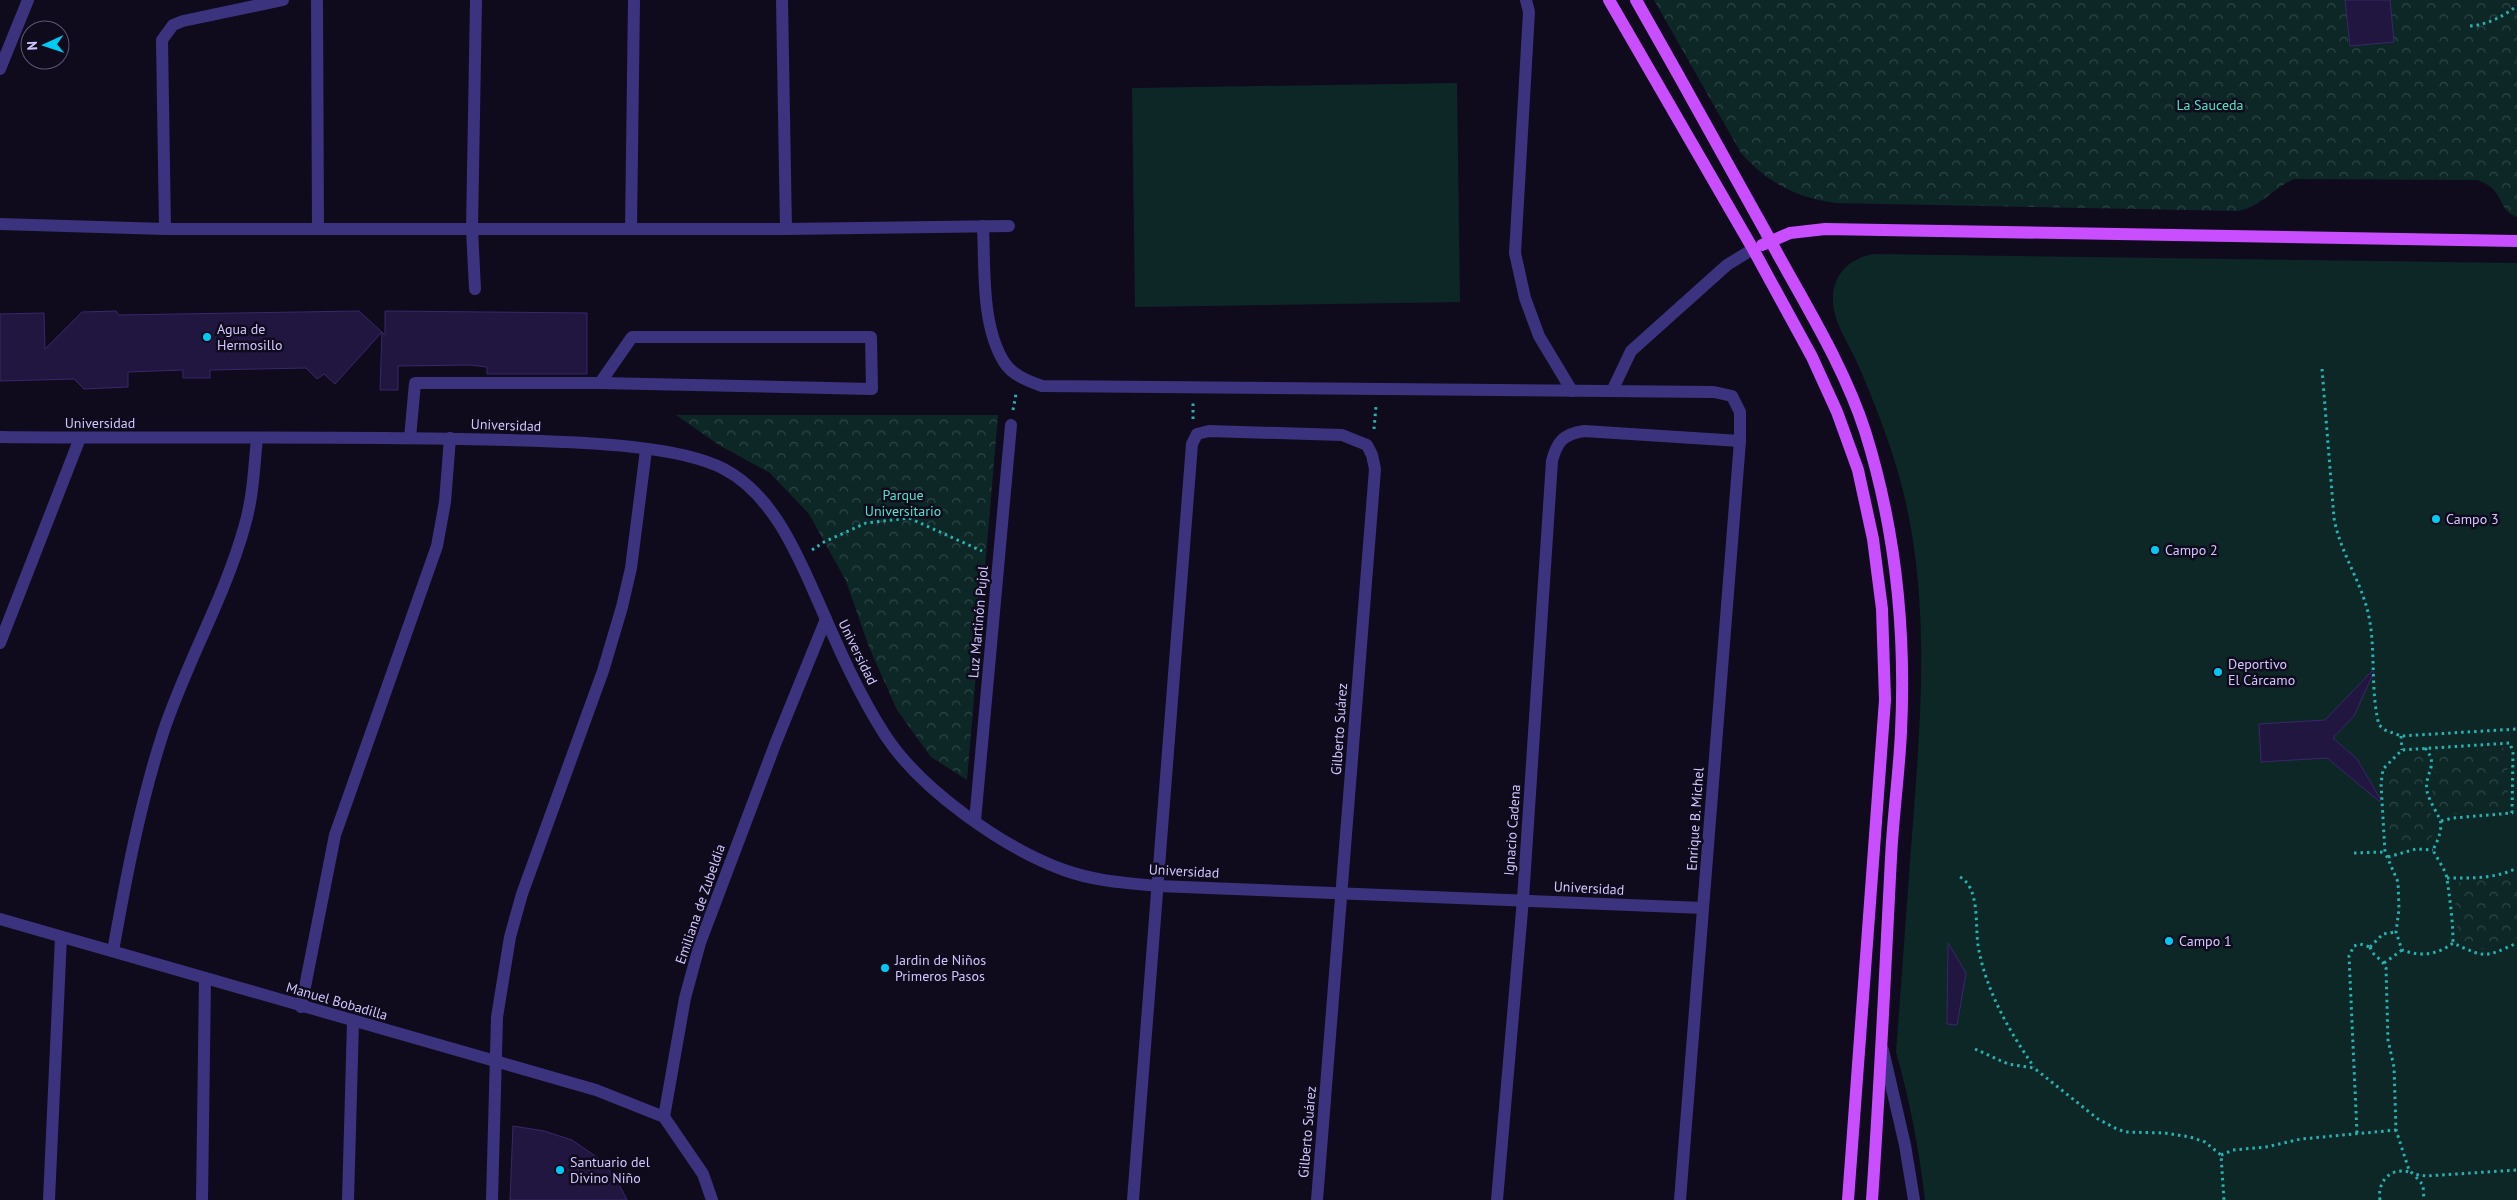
<svg xmlns="http://www.w3.org/2000/svg" width="2517" height="1200" font-family="'PT Sans',sans-serif">
<defs>
<pattern id="park-crowns" width="20" height="18" patternUnits="userSpaceOnUse" patternTransform="scale(1.25)"><rect width="20" height="18" fill="#0d2727"/><path d="M2 6a3 3 0 1 1 6 0M12 15a3 3 0 1 1 6 0" fill="none" stroke="#2f4547"/></pattern>
</defs>
<rect width="100%" height="100%" fill="#0f0b1d"/>
<g fill="#0d2727">
<path d="M1457,83L1460,302L1135,307L1132,88Z"/>
<path d="M1873,254L2517,263V1200H1925C1919,1149 1910,1101 1896,1052C1902,976 1907,899 1913,822C1921,719 1929,610 1907,508C1897,460 1879,414 1860,369C1852,348 1832,322 1833,299C1833,274 1849,259 1873,254Z"/>
</g>
<g fill="url(#park-crowns)">
<path d="M1654,0H2517V217C2496,210 2506,189 2477,180L2294,179C2273,188 2262,206 2238,211L1836,203C1796,198 1767,182 1741,153Z"/>
<path d="M676,415H998L967,780L931,757L897,710L869,647L846,581L809,514L770,473L719,445Z"/>
<path d="M2505,748L2508,759L2507,783L2510,808L2508,810L2452,814L2440,812C2429,795 2430,783 2438,765L2434,752Z"/>
<path d="M2415,753L2427,757C2429,769 2420,778 2423,791C2426,806 2443,831 2427,842L2394,847C2383,834 2385,788 2388,772L2401,758Z"/>
<path d="M2517,873V938L2487,950C2480,949 2463,942 2459,935C2456,928 2458,919 2457,911C2456,901 2449,893 2454,884C2474,876 2497,885 2517,873Z"/>
</g>
<g fill="#21163f" stroke="#39276c">
<path d="M2345,0H2390L2394,42L2350,46Z"/>
<path d="M116,311L119,315L359,311L385,335V311L587,313V374H487V367L470,365L398,366V390H380L382,332L335,384L324,374L317,379L306,368L210,370V378H183V370L128,372V387L84,389L74,379L0,381V314L44,313L45,349L82,312Z"/>
<path d="M2372,671L2374,672L2354,716L2333,738L2357,759L2381,800L2379,801L2327,758L2261,762L2259,724L2325,720Z"/>
<path d="M1948,943L1966,973L1957,1025L1947,1024Z"/>
<path d="M513,1126L544,1131L572,1140L601,1160L617,1180L627,1200H510Z"/>
</g>
<g fill="none" stroke-linecap="round" stroke-linejoin="round">
<g stroke="#27b2b2" stroke-width="3" stroke-dasharray="2.5 4" stroke-linecap="butt">
<path d="M2470,26C2488,25 2503,16 2517,6"/>
<path d="M2322,369L2334,518C2340,553 2362,582 2369,617C2376,652 2370,689 2379,725L2385,730L2401,736L2517,729"/>
<path d="M1013,410L1016,394"/>
<path d="M1193,419V403"/>
<path d="M1374,429L1376,406"/>
<path d="M812,550L824,542L866,523L909,518L982,551"/>
<path d="M2401,736L2402,750"/>
<path d="M2425,748C2440,766 2424,772 2427,791C2429,802 2440,816 2441,824C2441,833 2437,842 2433,850C2437,859 2446,870 2447,879C2450,900 2453,921 2453,943"/>
<path d="M2441,821L2453,818L2512,813L2513,753L2510,743L2402,750L2383,769L2381,784L2385,852L2398,882L2399,909L2396,932L2402,950C2421,957 2437,955 2453,943C2486,958 2484,958 2517,943"/>
<path d="M2354,853L2385,852"/>
<path d="M2388,857L2416,849L2433,850"/>
<path d="M1960,877C1980,888 1975,925 1978,945C1985,989 2009,1031 2034,1067"/>
<path d="M2447,878C2471,878 2495,879 2517,868"/>
<path d="M2370,947C2373,957 2383,959 2386,968L2388,1040L2394,1067L2396,1130L2409,1170L2413,1174L2426,1176L2517,1170"/>
<path d="M2370,947L2383,934L2396,932"/>
<path d="M2384,963L2402,950"/>
<path d="M1975,1049L2008,1064L2034,1068L2098,1119L2115,1128L2125,1132L2165,1133L2190,1137L2205,1142L2221,1155L2224,1200"/>
<path d="M2357,1133L2349,956L2354,946L2360,944L2370,947"/>
<path d="M2221,1155L2233,1150L2266,1147L2301,1139L2396,1130"/>
<path d="M2416,1177L2423,1185L2424,1200"/>
<path d="M2380,1200C2377,1182 2390,1167 2409,1172"/>
</g>
<g stroke="#3b337e" stroke-width="12">
<path d="M317,0L318,228"/>
<path d="M782,0L786,229"/>
<path d="M1526,0L1529,12L1515,253L1525,298L1539,336L1572,391"/>
<path d="M0,69L28,0"/>
<path d="M0,224L165,229H786L1009,226"/>
<path d="M983,226C985,268 981,325 1004,362C1012,375 1028,381 1042,386L1714,392L1732,396L1740,412V441L1680,1200"/>
<path d="M165,229L162,40L173,25L183,21L283,0"/>
<path d="M631,229L634,0"/>
<path d="M475,289L472,229L476,0"/>
<path d="M1612,391L1631,351L1727,265L1753,249"/>
<path d="M0,437C169,439 339,435 508,440C564,442 675,443 724,469C772,494 797,553 818,601C838,647 858,693 885,735C920,789 1003,848 1064,870C1094,881 1126,883 1158,886L1703,908"/>
<path d="M410,438L415,383H600L872,389L871,337H632L600,383"/>
<path d="M0,643L80,438"/>
<path d="M975,821L1011,425"/>
<path d="M0,919L596,1090L664,1117"/>
<path d="M113,951C126,878 140,804 163,733C186,663 224,599 244,528C253,499 254,468 257,438"/>
<path d="M301,1007L335,835L437,546L445,502L450,438"/>
<path d="M1883,1050L1905,1145L1914,1200"/>
<path d="M49,1200L61,937"/>
<path d="M202,1200L205,978"/>
<path d="M348,1200L353,1022"/>
<path d="M492,1200L497,1017L510,937L522,894L603,671L622,607L631,568L646,450"/>
<path d="M712,1200L703,1174L664,1117L685,998L700,943L776,742L826,619"/>
<path d="M1133,1200L1192,444L1197,434L1209,431L1342,435L1367,445L1372,455L1375,469L1317,1200"/>
<path d="M1497,1200L1523,899L1552,461C1557,441 1564,434 1584,431L1740,441"/>
</g>
<g stroke="#c84eff" stroke-width="12">
<path d="M1609,0L1753,249L1812,357L1837,412L1858,470L1873,539L1882,609L1885,700L1848,1200"/>
<path d="M1636,0C1681,79 1725,159 1769,238C1802,300 1843,363 1865,431C1896,530 1906,628 1901,732C1899,774 1893,816 1891,858C1885,972 1880,1086 1872,1200"/>
<path d="M1762,245L1790,233L1825,229L2517,241"/>
</g>
</g>
<g fill="#00caf2" stroke="#0f0b1d" stroke-width="2">
<circle cx="207" cy="337" r="5"/>
<circle cx="2436" cy="519" r="5"/>
<circle cx="2155" cy="550" r="5"/>
<circle cx="2218" cy="672" r="5"/>
<circle cx="2169" cy="941" r="5"/>
<circle cx="885" cy="968" r="5"/>
<circle cx="560" cy="1170" r="5"/>
</g>
<g text-anchor="middle" dominant-baseline="central" stroke-width="5" stroke-linejoin="round" paint-order="stroke">
<g font-size="14" fill="#4fe3c7" stroke="#0f0b1d">
<text x="2210" y="105">La Sauceda</text>
<text x="903" y="495">Parque<tspan x="903" dy="16">Universitario</tspan></text>
</g>
<g font-size="14" fill="#d1c7ff" stroke="#0f0b1d" text-anchor="start">
<text x="217" y="329">Agua de<tspan x="217" dy="16">Hermosillo</tspan></text>
<text x="2446" y="519">Campo 3</text>
<text x="2165" y="550">Campo 2</text>
<text x="2228" y="664">Deportivo<tspan x="2228" dy="16">El Cárcamo</tspan></text>
<text x="2179" y="941">Campo 1</text>
<text x="895" y="960">Jardin de Niños<tspan x="895" dy="16">Primeros Pasos</tspan></text>
<text x="570" y="1162">Santuario del<tspan x="570" dy="16">Divino Niño</tspan></text>
</g>
<g font-size="14" fill="#d1c7ff" stroke="#0f0b1d">
<text x="100" y="423">Universidad</text>
<text transform="translate(506 425) rotate(2)">Universidad</text>
<text transform="translate(978 622) rotate(-85)">Luz Martinón Pujol</text>
<text transform="translate(858 652) rotate(64)">Universidad</text>
<text transform="translate(1339 729) rotate(-86)">Gilberto Suárez</text>
<text transform="translate(1695 819) rotate(-86)">Enrique B. Michel</text>
<text transform="translate(1512 830) rotate(-86)">Ignacio Cadena</text>
<text transform="translate(1184 871) rotate(3)">Universidad</text>
<text transform="translate(1589 888) rotate(3)">Universidad</text>
<text transform="translate(700 904) rotate(-71)">Emiliana de Zubeldia</text>
<text transform="translate(337 1001) rotate(16)">Manuel Bobadilla</text>
<text transform="translate(1307 1132) rotate(-85)">Gilberto Suárez</text>
</g>
</g>
<g transform="translate(45 45) rotate(267)"><circle r="24" fill="#0f0b1d" stroke="#5d5677"/>
<path d="M0-4L9 19L0 12L-9 19Z" fill="#00caf2"/>
<text y="-8" font-size="14" font-weight="bold" text-anchor="middle" fill="#d1c7ff">N</text>
</g>
</svg>
